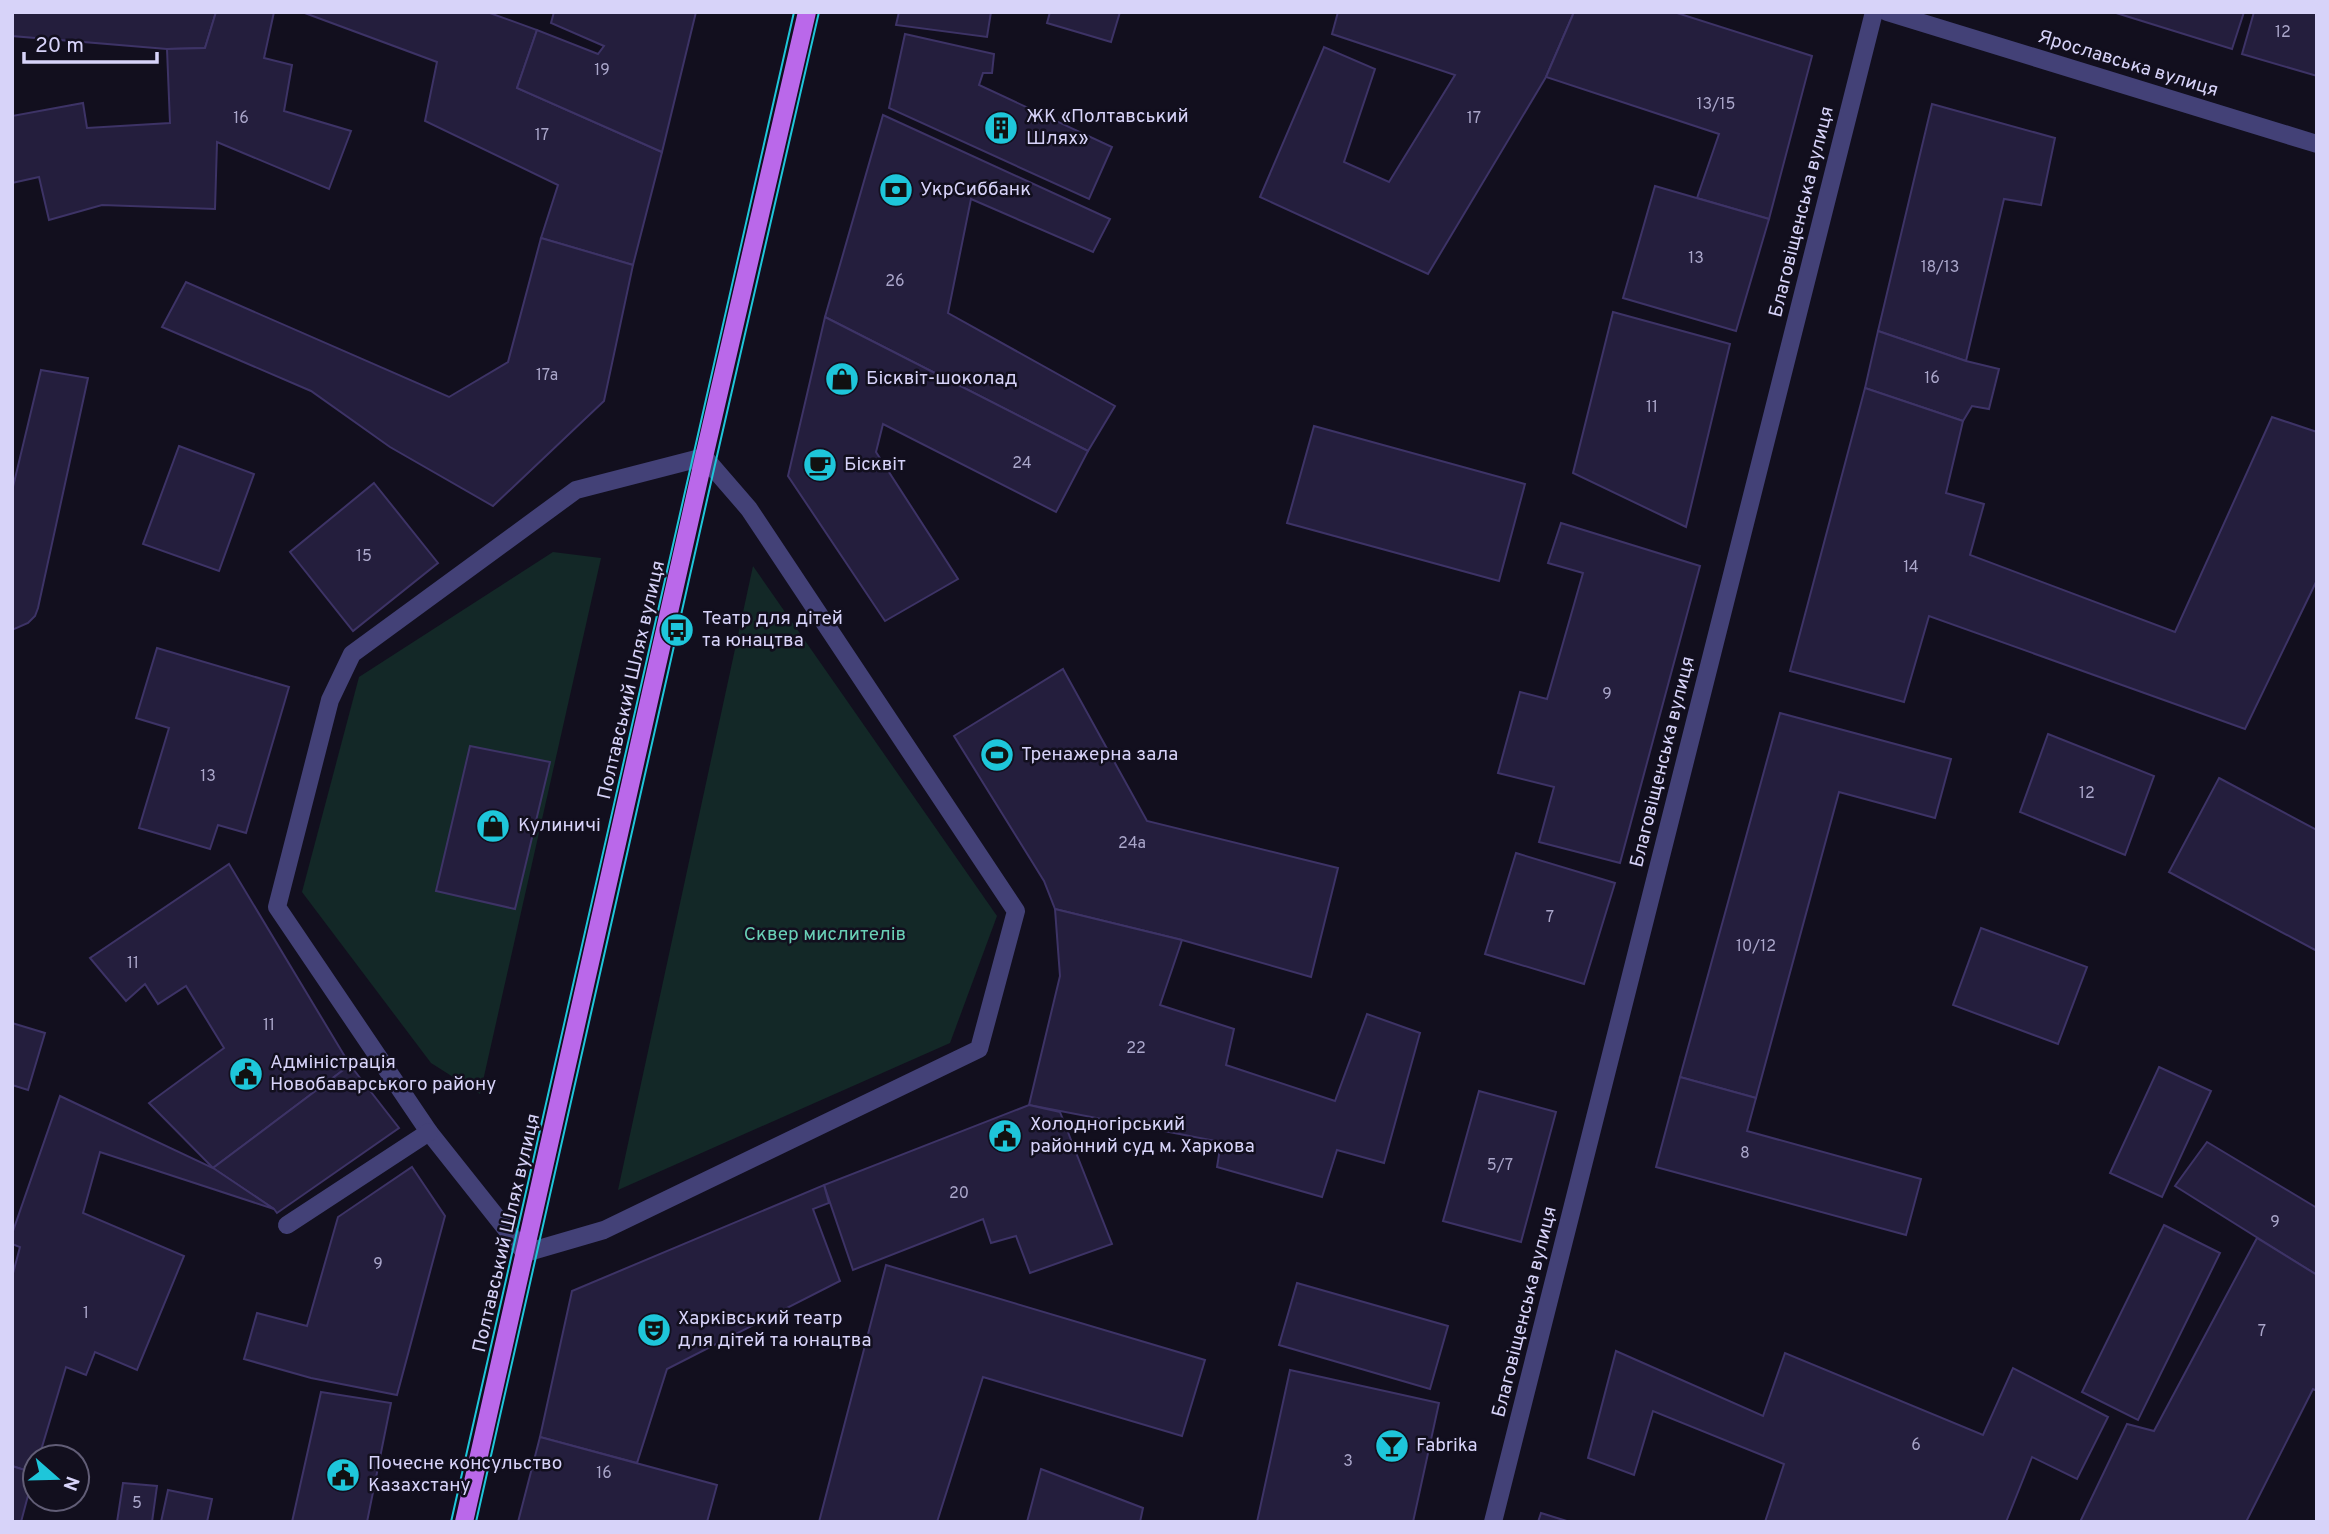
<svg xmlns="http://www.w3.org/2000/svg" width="2329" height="1534" font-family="Overpass,sans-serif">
<rect width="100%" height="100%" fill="#120f1e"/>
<g fill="#132827">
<path d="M553,552L601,558L480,1094L431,1063L302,892L359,677Z"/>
<path d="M753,566L997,916L950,1043L618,1190Z"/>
</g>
<g fill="#241e3d" stroke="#3d3366" stroke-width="2">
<path d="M12,12H216L205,48L167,49L12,36Z"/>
<path d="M216,12H274L264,58L292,65L284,111L351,131L329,189L217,142L215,209L102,205L49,220L39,177L12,183V116L83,103L87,128L170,123L167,49L205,48Z"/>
<path d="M302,12H487L537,30L517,88L662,152L633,265L541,238L558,185L425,121L437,62Z"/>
<path d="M554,12H696L662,152L517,88L537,30L598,54L604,46L551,23Z"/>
<path d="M899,12H991L987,37L896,25Z"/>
<path d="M1050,12H1120L1111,42L1047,23Z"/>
<path d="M1338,12H1574L1546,77L1428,274L1260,197L1324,47L1375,69L1344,162L1389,182L1455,75L1332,34Z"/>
<path d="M1574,12H1674L1812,56L1769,219L1697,198L1719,134L1546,77Z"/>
<path d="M2113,12H2244L2232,49Z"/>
<path d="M2254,12H2317V76L2242,54Z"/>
<path d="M905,34L994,54L992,73H983L979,85L1112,147L1089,199L889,108Z"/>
<path d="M1932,104L2055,138L2041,205L2004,199L1966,361L1878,331Z"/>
<path d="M883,115L1110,219L1093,252L971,199L948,313L1115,406L1088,451L825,317Z"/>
<path d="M1655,186L1769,219L1736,331L1623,298Z"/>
<path d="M541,238L633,265L604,401L493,506L390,447L311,391L162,327L186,282L449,397L508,362Z"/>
<path d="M1613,312L1730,344L1686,527L1573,473Z"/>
<path d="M825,317L1088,451L1056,512L883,424L876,452L958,579L885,621L788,476Z"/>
<path d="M1878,331L1966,361L1999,369L1989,409L1972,406L1963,421L1865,388Z"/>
<path d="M41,370L88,378L38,608L35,616L28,623L12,630V491Z"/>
<path d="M1865,388L1963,421L1946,493L1984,504L1970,555L2175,632L2272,417L2317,432V580L2245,729L1929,616L1904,702L1790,671Z"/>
<path d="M1314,426L1525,484L1499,581L1287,523Z"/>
<path d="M179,446L254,474L219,571L143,544Z"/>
<path d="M374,483L438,563L353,631L290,552Z"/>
<path d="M1561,523L1700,566L1620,863L1539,842L1554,787L1498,773L1520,692L1547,699L1583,573L1548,563Z"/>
<path d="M157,648L289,687L246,833L218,825L210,849L139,828L169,728L136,718Z"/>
<path d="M1063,669L1147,821L1338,868L1311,977L1182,940L1055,909L1044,881L954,736Z"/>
<path d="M1780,713L1951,759L1935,818L1839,792L1756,1098L1680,1077Z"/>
<path d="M2048,734L2154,776L2125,855L2020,812Z"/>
<path d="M470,746L550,762L515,909L436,891Z"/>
<path d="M2219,778L2317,830V951L2169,872Z"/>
<path d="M1516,853L1615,883L1584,984L1485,954Z"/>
<path d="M229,864L350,1065L213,1168L149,1103L224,1048L186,986L158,1004L145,984L126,1001L90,958Z"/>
<path d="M1055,909L1182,940L1160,1005L1234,1029L1226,1065L1335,1101L1367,1014L1420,1033L1384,1163L1337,1150L1322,1197L1217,1167L1221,1142L1029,1105L1060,976Z"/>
<path d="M1981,928L2087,967L2058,1044L1953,1005Z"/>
<path d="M12,1023L45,1033L28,1090L12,1085Z"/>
<path d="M350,1065L399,1128L277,1213L274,1209L213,1168Z"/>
<path d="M2159,1067L2211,1091L2162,1197L2110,1173Z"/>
<path d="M1680,1077L1756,1098L1747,1131L1921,1179L1906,1235L1656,1167Z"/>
<path d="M1479,1091L1556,1112L1521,1242L1443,1221Z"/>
<path d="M60,1096L213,1168L274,1209L100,1152L83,1213L184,1256L137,1370L95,1352L86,1375L66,1367L39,1457H35L34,1473L12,1466V1277L20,1247L12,1244V1234Z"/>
<path d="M1029,1105L1060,1112L1112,1244L1030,1273L1016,1236L991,1243L983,1219L853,1270L824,1185Z"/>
<path d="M2207,1142L2317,1208V1275L2175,1186Z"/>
<path d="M412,1167L445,1216L397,1395L311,1378L244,1359L257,1313L307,1326L338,1217Z"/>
<path d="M824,1185L829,1203L813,1209L840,1281L667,1369L637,1463L540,1437L572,1291Z"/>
<path d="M2164,1225L2220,1253L2138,1420L2082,1392Z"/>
<path d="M2257,1238L2317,1275V1391L2313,1389L2246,1522H2080L2127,1424L2154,1431Z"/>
<path d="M886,1265L1205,1360L1182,1436L983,1377L937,1522H819Z"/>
<path d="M1297,1283L1448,1326L1430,1389L1279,1345Z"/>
<path d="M1616,1351L1763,1416L1785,1353L1983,1435L2013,1368L2108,1417L2077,1479L2032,1457L2006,1522H1765L1784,1464L1653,1411L1634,1475L1588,1458Z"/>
<path d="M1290,1370L1439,1403L1413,1522H1257Z"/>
<path d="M321,1392L391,1403L367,1522H292Z"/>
<path d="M540,1437L717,1485L707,1522H518Z"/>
<path d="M12,1466L34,1473L21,1522H12Z"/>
<path d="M1041,1469L1143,1508L1140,1522H1027Z"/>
<path d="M123,1483L157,1486L152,1522H117Z"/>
<path d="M168,1490L212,1499L207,1522H161Z"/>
<path d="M1541,1513L1570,1522H1538Z"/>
</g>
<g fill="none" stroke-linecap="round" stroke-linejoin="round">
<g stroke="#434177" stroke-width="18">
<path d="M704,457L749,509L1016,911L979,1049L604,1230L525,1253L429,1132L277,907L330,700L352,654L576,490Z"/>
<path d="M287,1225L429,1132"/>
</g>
<path stroke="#434177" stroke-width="18" d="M1887,12L2317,144"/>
<path stroke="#434177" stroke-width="18" d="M1493,1522L1874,12"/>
<path stroke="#ba68ea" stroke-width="18" d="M464,1522L704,457L807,12"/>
<g stroke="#1ec6da" stroke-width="2">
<path d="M451,1522L794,12"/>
<path d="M476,1522L714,469L819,12"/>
</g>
</g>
<defs>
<g id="building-disc" transform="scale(1.75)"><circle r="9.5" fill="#1ec6da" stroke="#120f1e"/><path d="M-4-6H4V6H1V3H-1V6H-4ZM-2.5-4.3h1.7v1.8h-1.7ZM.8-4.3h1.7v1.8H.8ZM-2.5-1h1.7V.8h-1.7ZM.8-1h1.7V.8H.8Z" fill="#111"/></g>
<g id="bank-disc" transform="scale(1.75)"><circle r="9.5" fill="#1ec6da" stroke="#120f1e"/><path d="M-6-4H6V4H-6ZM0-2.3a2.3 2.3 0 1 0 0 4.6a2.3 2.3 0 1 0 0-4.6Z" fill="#111"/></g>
<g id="shop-disc" transform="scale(1.75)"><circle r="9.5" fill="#1ec6da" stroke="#120f1e"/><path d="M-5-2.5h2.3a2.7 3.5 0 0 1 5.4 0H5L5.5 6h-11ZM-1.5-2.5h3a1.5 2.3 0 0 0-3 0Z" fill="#111"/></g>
<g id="cafe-disc" transform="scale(1.75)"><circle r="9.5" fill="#1ec6da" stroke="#120f1e"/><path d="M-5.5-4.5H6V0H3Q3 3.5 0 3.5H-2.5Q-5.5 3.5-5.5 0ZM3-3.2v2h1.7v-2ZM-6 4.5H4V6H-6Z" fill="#111"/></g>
<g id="bus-disc" transform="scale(1.75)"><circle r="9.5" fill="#1ec6da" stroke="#120f1e"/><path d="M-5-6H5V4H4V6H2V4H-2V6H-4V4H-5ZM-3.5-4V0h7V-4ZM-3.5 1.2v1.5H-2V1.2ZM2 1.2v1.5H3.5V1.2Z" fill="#111"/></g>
<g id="stadium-disc" transform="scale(1.75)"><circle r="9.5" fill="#1ec6da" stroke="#120f1e"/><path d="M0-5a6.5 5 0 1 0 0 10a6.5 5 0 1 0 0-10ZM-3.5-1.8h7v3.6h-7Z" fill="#111"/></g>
<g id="civic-disc" transform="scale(1.75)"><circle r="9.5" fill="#1ec6da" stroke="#120f1e"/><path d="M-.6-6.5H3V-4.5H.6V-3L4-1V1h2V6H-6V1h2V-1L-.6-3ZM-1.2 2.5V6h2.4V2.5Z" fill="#111"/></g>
<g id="theatre-disc" transform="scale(1.75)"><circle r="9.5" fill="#1ec6da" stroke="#120f1e"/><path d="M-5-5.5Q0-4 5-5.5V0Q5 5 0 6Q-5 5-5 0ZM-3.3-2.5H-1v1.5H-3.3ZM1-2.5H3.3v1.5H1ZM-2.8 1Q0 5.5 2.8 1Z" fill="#111"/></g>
<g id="bar-disc" transform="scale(1.75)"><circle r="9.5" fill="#1ec6da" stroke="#120f1e"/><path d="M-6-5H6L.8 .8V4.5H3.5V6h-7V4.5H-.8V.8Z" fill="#111"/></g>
</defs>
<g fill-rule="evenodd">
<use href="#building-disc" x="1001" y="128"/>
<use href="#bank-disc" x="896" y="190"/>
<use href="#shop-disc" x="842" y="379"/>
<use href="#cafe-disc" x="820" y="465"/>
<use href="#bus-disc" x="677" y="630"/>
<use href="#stadium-disc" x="997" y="755"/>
<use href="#shop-disc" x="493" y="826"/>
<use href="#civic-disc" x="246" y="1074"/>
<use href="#civic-disc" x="1005" y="1136"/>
<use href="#theatre-disc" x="654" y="1330"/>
<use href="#bar-disc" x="1392" y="1446"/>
<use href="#civic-disc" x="343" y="1475"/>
</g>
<g text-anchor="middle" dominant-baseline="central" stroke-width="5" stroke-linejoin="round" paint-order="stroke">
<g font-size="16" fill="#aaa6ca">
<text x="2283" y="33">12</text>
<text x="602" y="71">19</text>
<text x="1716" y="105">13/15</text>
<text x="241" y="119">16</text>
<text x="1474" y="119">17</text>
<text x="542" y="136">17</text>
<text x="1696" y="259">13</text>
<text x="1940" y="268">18/13</text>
<text x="895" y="282">26</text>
<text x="547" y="376">17а</text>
<text x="1932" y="379">16</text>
<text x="1652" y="408">11</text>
<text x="1022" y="464">24</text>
<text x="364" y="557">15</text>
<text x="1911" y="568">14</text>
<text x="1607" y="695">9</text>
<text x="208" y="777">13</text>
<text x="2087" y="794">12</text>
<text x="1132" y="844">24а</text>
<text x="1550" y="918">7</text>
<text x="1756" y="947">10/12</text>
<text x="133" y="964">11</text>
<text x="269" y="1026">11</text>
<text x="1136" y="1049">22</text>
<text x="1745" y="1154">8</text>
<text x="1500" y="1166">5/7</text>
<text x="959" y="1194">20</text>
<text x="2275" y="1223">9</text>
<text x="378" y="1265">9</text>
<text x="86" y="1314">1</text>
<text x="2262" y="1332">7</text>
<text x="1916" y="1446">6</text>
<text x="1348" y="1462">3</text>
<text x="604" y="1474">16</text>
<text x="137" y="1504">5</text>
</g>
<g font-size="19" fill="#d7d3f9" stroke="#120f1e">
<text transform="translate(2128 64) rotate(17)">Ярославська вулиця</text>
<text transform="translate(1802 212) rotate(-76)">Благовіщенська вулиця</text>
<text transform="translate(632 680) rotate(-77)">Полтавський Шлях вулиця</text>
<text transform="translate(1663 762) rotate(-76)">Благовіщенська вулиця</text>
<text transform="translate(507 1233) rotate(-77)">Полтавський Шлях вулиця</text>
<text transform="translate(1525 1312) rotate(-76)">Благовіщенська вулиця</text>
</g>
<g font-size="19" fill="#d7d3f9" stroke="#120f1e" text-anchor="start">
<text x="1026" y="117">ЖК «Полтавський<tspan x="1026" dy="22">Шлях»</tspan></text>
<text x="920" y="190">УкрСиббанк</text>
<text x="866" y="379">Бісквіт-шоколад</text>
<text x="844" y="465">Бісквіт</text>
<text x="702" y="619">Театр для дітей<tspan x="702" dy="22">та юнацтва</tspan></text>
<text x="1021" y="755">Тренажерна зала</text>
<text x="518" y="826">Кулиничі</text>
<text x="270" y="1063">Адміністрація<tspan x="270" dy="22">Новобаварського району</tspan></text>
<text x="1030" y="1125">Холодногірський<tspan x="1030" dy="22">районний суд м. Харкова</tspan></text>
<text x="678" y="1319">Харківський театр<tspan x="678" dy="22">для дітей та юнацтва</tspan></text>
<text x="1416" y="1446">Fabrika</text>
<text x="368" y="1464">Почесне консульство<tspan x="368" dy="22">Казахстану</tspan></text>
</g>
<g font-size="19" fill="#69cfb6" stroke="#120f1e">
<text x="825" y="935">Сквер мислителів</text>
</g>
</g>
<rect width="2329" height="1534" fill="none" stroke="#d7d3f9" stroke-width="28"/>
<g transform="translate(56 1478) rotate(110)"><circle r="33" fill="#120f1e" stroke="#615d76" stroke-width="2"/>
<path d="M0-5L12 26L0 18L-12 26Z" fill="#1ec6da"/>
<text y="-10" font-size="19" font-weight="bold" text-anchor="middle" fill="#d7d3f9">N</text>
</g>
<path d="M24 52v10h133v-10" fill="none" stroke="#d7d3f9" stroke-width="3.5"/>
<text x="35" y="52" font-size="21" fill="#d7d3f9" stroke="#120f1e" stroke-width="5" paint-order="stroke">20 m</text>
</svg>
